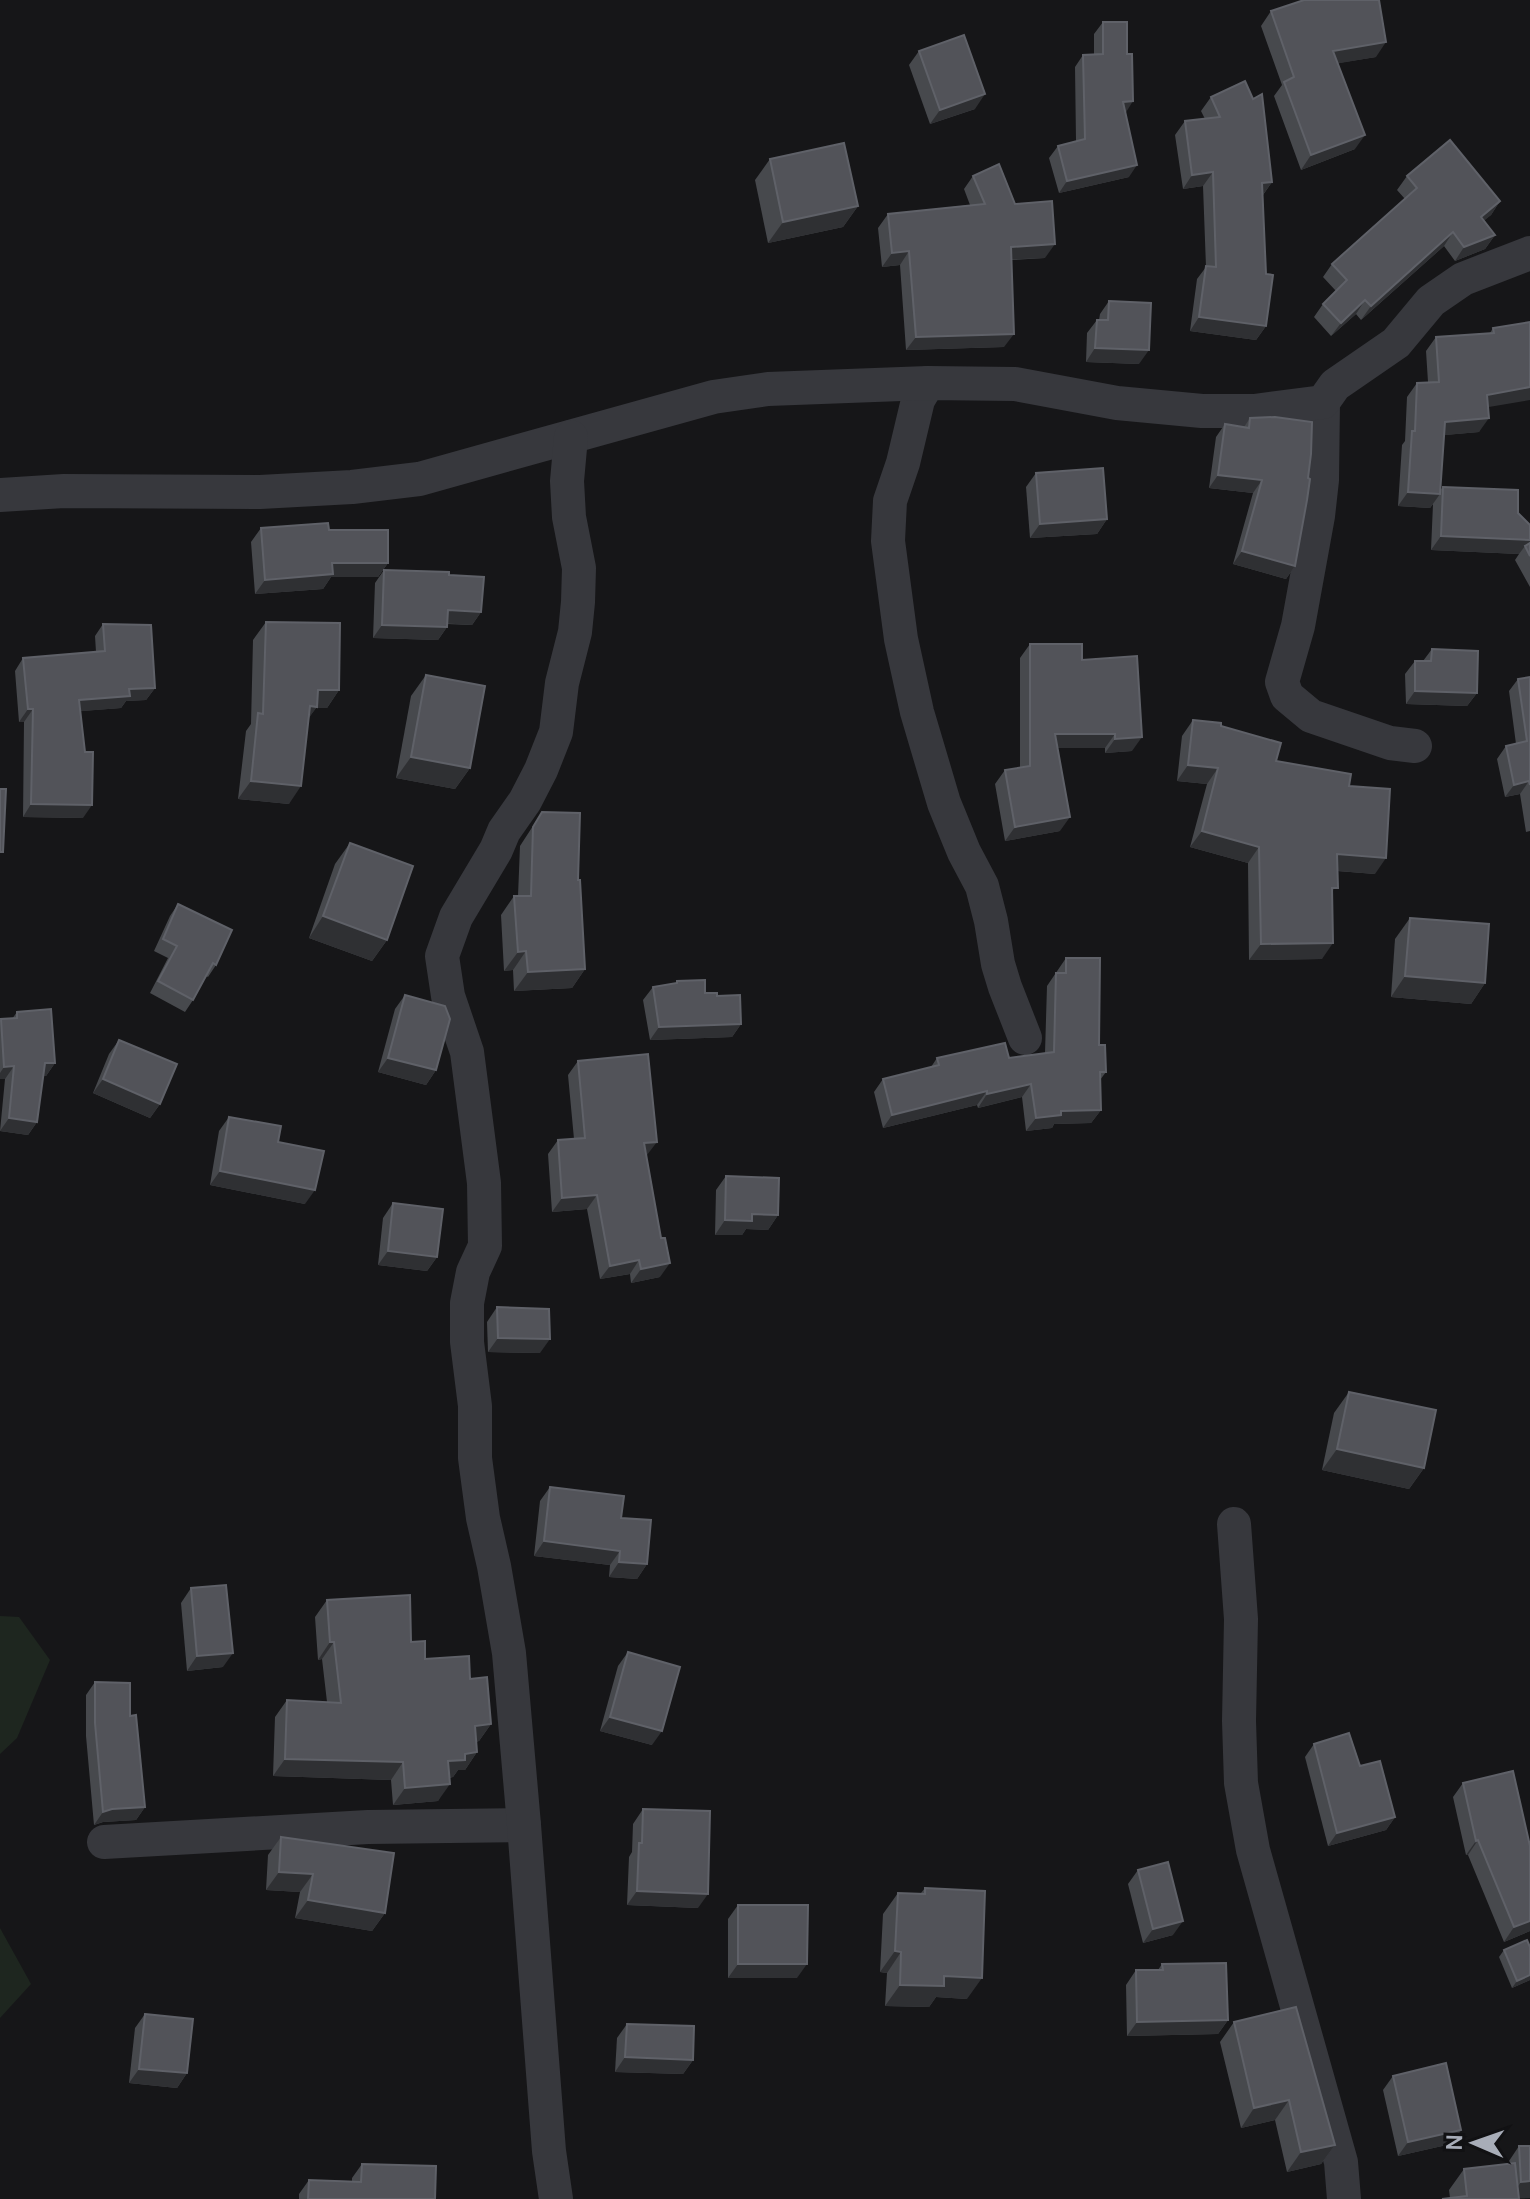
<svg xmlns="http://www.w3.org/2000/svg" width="1530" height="2199" font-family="Manrope,sans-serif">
<rect width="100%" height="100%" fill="#161618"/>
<g fill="#1e261f">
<path d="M0,1616L19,1617L50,1660L17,1738L0,1754Z"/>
<path d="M0,1928L31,1984L0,2018Z"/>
</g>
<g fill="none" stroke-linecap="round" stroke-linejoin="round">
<g stroke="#37383d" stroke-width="34">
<path d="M928,383L918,400L903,463L890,501L888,541L901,639L917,712L944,803L964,852L982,886L991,921L998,964L1005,987L1025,1038"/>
<path d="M1323,402L1322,480L1318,516L1298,626L1282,682L1287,696L1311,716L1390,743L1415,746"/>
<path d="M0,495L64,491L260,492L352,487L419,479L713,397L768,389L928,383L1015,384L1117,403L1202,411H1254L1323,402L1335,385L1396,343L1431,301L1463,279L1530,253"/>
<path d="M1234,1524L1241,1619L1239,1721L1241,1783L1253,1850L1341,2162L1344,2199"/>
<path d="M104,1842L368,1827L524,1825"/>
<path d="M556,2199L549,2151L524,1825L509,1653L494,1566L483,1518L475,1458V1406L467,1342V1303L473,1272L485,1246L484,1183L467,1052L448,996L442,956L456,917L496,850L504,831L525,801L541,770L556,732L562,683L575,632L578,602L579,568L569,517L567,481L571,437"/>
</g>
</g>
<g fill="#47494d">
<path d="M1271,11L1376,57L1338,63L1355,149L1301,170L1274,96L1282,85L1261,26Z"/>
<path d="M1103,22L1126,113L1129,177L1059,193L1049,158L1058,146L1076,141L1075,67L1083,55H1094V34Z"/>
<path d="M919,51L975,109L930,124L909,65Z"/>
<path d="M1211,97L1272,182L1263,195L1266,326L1256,340L1190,331L1197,279L1206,267L1203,186L1183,189L1175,135L1185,121L1205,119L1201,111Z"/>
<path d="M770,159L858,206L843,227L768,243L755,180Z"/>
<path d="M973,176L1015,204L1045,258L1012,260L1004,347L906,350L900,265L882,267L878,228L888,214L970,205L964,189Z"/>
<path d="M1407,176L1500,201L1491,215L1484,220L1495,235L1485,249L1455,261L1444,246L1361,320L1356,314L1331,336L1314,317L1323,304L1336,291L1323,277L1332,264L1405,199L1397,190Z"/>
<path d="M1109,301L1139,364L1086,362L1087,333L1097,320H1099L1100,314Z"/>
<path d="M1530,322L1488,407L1479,432L1444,435L1440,490L1443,487L1518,513L1530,525V587L1515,560L1519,554L1431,550L1433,504L1430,508L1398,506L1402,445L1405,441L1407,397L1417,383L1428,382L1426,351L1436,337L1490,333L1493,328Z"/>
<path d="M1250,418L1295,566L1286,579L1233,564L1253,493L1209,488L1216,437L1225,424L1244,427Z"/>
<path d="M1036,473L1107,519L1097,534L1030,538L1026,487Z"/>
<path d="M261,528L329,530L388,563L378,577H331L323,589L255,594L251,542Z"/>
<path d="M384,570L449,575L481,612L472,625L447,624V627L438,640L373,638L375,583Z"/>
<path d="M266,622L339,690L327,708H316L309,717L289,804L238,799L246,731L251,724L253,640Z"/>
<path d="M103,624L155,688L146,700L126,701L121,708L81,711L83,818L23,817L24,722H19L15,671L23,658L96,652L95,636Z"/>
<path d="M1030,644L1082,660L1132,751L1105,753V748H1057L1060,831L1005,841L995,784L1005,770L1020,768V658Z"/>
<path d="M1432,649L1477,693L1467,706L1406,704L1405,674L1415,661H1423Z"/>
<path d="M426,675L470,768L455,789L396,778L411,696Z"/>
<path d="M1530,677V831L1526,832L1520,794L1505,797L1497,759L1506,746L1516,744L1509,691L1518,679Z"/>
<path d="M1193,720L1221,726L1276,761L1349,786L1375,874L1337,871L1332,896L1322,959L1249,960L1248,863L1190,847L1207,784L1177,781L1182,736Z"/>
<path d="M542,812L578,880L585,969L572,988L514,991L513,970L504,971L501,915L514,896H518L520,846Z"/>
<path d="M350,843L387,940L372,961L309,938L335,864Z"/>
<path d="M178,904L216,965L208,977L206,976L193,1000L185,1012L150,993L168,958L154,951L170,916Z"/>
<path d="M1410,918L1485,983L1471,1004L1391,997L1395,939Z"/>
<path d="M1066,958L1099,1045L1106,1072L1100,1080L1101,1110L1091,1123L1054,1124L1052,1128L1026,1131L1022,1097L978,1108L977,1105L883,1128L874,1092L883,1079L931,1067L937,1058H1009L1045,1053L1047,986Z"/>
<path d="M677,981L705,993L717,996L741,1024L732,1037L650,1040L643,1000L653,987L675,984Z"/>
<path d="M405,995L436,1070L426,1085L378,1072L395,1009Z"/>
<path d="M17,1012L55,1063L46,1076H43L37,1122L28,1135L0,1131L5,1079H0V1020L12,1019Z"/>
<path d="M119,1040L160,1104L150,1118L93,1093L109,1054Z"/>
<path d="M578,1061L646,1155L660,1277L631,1283L630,1274L600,1279L587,1209L552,1212L548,1154L558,1140L574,1139L568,1075Z"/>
<path d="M229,1117L278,1142L305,1204L210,1185L219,1131Z"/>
<path d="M726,1176L778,1215L768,1230L746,1229L742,1235H715L716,1190Z"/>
<path d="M393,1203L437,1257L427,1271L378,1265L383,1218Z"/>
<path d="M497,1307L540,1353L488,1352L487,1322Z"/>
<path d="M1349,1392L1424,1468L1409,1489L1322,1470L1334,1413Z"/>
<path d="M550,1487L621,1518L647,1564L637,1579L609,1577L610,1565L534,1556L540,1501Z"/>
<path d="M191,1588L223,1667L187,1671L181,1603Z"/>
<path d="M327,1600L411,1642L425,1659L470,1679L491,1724L479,1741L476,1742L477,1752L465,1770H458L453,1777L449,1778L438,1801L393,1805L391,1780L273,1776L275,1717L287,1700L327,1702L322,1659L318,1660L315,1617Z"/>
<path d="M628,1652L652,1745L600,1731L618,1666Z"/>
<path d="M95,1682L130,1716L145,1807L136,1820L103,1822L94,1825L86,1736V1695Z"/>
<path d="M1314,1744L1360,1766L1395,1817L1386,1830L1328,1846L1305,1757Z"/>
<path d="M1463,1783L1530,1846V1931L1504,1942L1468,1855H1466L1453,1797Z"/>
<path d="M643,1809L698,1908L627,1905L629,1857L632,1852L633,1824Z"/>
<path d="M281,1837L385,1913L372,1931L295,1918L300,1892L266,1890L268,1855Z"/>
<path d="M1138,1870L1173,1935L1143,1943L1128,1884Z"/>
<path d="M925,1888L967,1999L936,1997L929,2007L885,2006L887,1973L880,1972L883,1914L898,1893H921Z"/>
<path d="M738,1905L797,1978H728V1919Z"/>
<path d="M1530,1947V1980L1512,1988L1499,1957L1504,1950Z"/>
<path d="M1162,1964L1228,2020L1218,2034L1127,2036L1126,1985L1136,1970H1158Z"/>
<path d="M145,2014L187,2073L177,2088L129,2083L135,2028Z"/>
<path d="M1234,2022L1335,2145L1321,2164L1287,2172L1275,2120L1241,2128L1220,2042Z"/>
<path d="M627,2024L693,2060L683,2074L615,2072L617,2038Z"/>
<path d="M1393,2076L1461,2130L1451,2144L1398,2156L1383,2090Z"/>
<path d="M1519,2146H1530V2198H1450L1449,2190L1464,2169L1507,2164Z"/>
<path d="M362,2164L435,2199H299V2194L309,2180L352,2181V2178Z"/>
</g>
<g fill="#2f3033">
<path d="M1386,42L1376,57L1323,66L1333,51Z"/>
<path d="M985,94L975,109L930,124L940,110Z"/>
<path d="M1133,101L1125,114L1123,102Z"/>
<path d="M1365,135L1355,149L1301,170L1311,155Z"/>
<path d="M1137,165L1129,177L1059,193L1067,181Z"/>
<path d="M1213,172L1203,186L1183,189L1192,175Z"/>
<path d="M1272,182L1262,196V183Z"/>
<path d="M1500,201L1491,215L1472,231L1481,217Z"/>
<path d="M858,206L843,227L768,243L783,222Z"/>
<path d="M1453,232L1444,246L1361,320L1371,306Z"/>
<path d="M1495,235L1485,249L1455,261L1464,247Z"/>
<path d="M1055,244L1045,258L1002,260L1011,247Z"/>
<path d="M909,251L900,265L882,267L892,253Z"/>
<path d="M1365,300L1356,314L1331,336L1341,323Z"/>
<path d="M1199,317L1266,326L1256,340L1190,331Z"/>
<path d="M1014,334L1004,347L906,350L916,337Z"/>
<path d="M1095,348L1149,350L1139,364L1086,362Z"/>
<path d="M1530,387V400L1477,409L1487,395Z"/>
<path d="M1489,418L1479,432L1435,436L1445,422Z"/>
<path d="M1218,475L1262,480L1253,493L1209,488Z"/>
<path d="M1408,492L1440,494L1430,508L1398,506Z"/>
<path d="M1107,519L1097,534L1030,538L1040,524Z"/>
<path d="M1441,536L1530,540V547L1525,546L1519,554L1431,550Z"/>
<path d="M1242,551L1295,566L1286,579L1233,564Z"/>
<path d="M332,563H388L378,577H331L323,589L255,594L265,580Z"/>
<path d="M448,610L481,612L472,625L439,623Z"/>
<path d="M382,625L447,627L438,640L373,638Z"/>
<path d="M155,688L146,700L126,701L121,708L71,712L79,700L129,689Z"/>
<path d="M318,690H339L327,708H316L304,725L298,724Z"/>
<path d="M1415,691L1477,693L1467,706L1406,704Z"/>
<path d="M28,709H33L24,722H19Z"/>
<path d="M1055,734H1115L1105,748H1045Z"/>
<path d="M1142,737L1132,751L1105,753L1115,739Z"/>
<path d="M411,757L470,768L455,789L396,778Z"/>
<path d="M1188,765L1218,768L1207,784L1177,781Z"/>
<path d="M251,781L301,786L289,804L238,799Z"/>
<path d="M1529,781L1520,794L1505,797L1514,785Z"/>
<path d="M31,804L92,805L83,818L23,817Z"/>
<path d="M1070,817L1060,831L1005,841L1015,827Z"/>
<path d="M1202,831L1259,847L1248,863L1190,847Z"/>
<path d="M1337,854L1386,858L1375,874L1326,870Z"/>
<path d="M323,916L387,940L372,961L309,938Z"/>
<path d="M1333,943L1322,959L1249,960L1261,944Z"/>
<path d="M526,951L513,970L504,971L518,952Z"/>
<path d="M585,969L572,988L514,991L528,972Z"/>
<path d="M1405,976L1485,983L1471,1004L1391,997Z"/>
<path d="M741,1024L732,1037L650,1040L659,1027Z"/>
<path d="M388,1058L436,1070L426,1085L378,1072Z"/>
<path d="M45,1063H55L46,1076H36Z"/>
<path d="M14,1066L5,1079H0V1073L4,1067Z"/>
<path d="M103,1079L160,1104L150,1118L93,1093Z"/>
<path d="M1031,1084L1022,1097L978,1108L987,1094Z"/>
<path d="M987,1091L977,1105L883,1128L892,1115Z"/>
<path d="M1101,1110L1091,1123L1054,1124L1052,1128L1026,1131L1036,1118L1061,1111Z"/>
<path d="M9,1118L37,1122L28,1135L0,1131Z"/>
<path d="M657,1142L647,1155L644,1143Z"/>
<path d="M220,1171L315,1190L305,1204L210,1185Z"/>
<path d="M597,1195L587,1209L552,1212L562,1198Z"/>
<path d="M752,1214L778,1215L768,1230L746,1229L742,1235H715L725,1220Z"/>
<path d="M388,1251L437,1257L427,1271L378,1265Z"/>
<path d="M639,1260L630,1274L600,1279L610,1266Z"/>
<path d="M670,1263L660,1277L631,1283L641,1269Z"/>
<path d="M498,1338L550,1339L540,1353L488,1352Z"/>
<path d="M1337,1449L1424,1468L1409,1489L1322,1470Z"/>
<path d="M544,1541L620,1551L610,1565L534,1556Z"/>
<path d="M619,1562L647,1564L637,1579L609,1577Z"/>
<path d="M330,1642H334L322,1659L318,1660Z"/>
<path d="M233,1653L223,1667L187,1671L197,1656Z"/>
<path d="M610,1717L662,1731L652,1745L600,1731Z"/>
<path d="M491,1724L479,1741L462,1743L475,1726Z"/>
<path d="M477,1752L465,1770H458L453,1777L436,1779L448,1761L465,1754Z"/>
<path d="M285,1759L403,1762L391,1780L273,1776Z"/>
<path d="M450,1784L438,1801L393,1805L405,1788Z"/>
<path d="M145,1807L136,1820L103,1822L94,1825L103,1812L112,1809Z"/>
<path d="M1395,1817L1386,1830L1328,1846L1337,1833Z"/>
<path d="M1478,1840L1468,1855H1466L1476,1841Z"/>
<path d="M279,1872L313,1874L300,1892L266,1890Z"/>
<path d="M637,1891L708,1894L698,1908L627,1905Z"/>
<path d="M308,1900L385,1913L372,1931L295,1918Z"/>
<path d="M1183,1921L1173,1935L1143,1943L1153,1929Z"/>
<path d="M1530,1921V1931L1504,1942L1514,1927Z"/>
<path d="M895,1951L901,1952L887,1973L880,1972Z"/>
<path d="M738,1964H807L797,1978H728Z"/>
<path d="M1530,1975V1980L1512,1988L1517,1981Z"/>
<path d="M944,1976L982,1978L967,1999L936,1997L929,2007L885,2006L900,1985Z"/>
<path d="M1228,2020L1218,2034L1127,2036L1137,2022Z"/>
<path d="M625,2057L693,2060L683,2074L615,2072Z"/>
<path d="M139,2069L187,2073L177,2088L129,2083Z"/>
<path d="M1289,2100L1275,2120L1241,2128L1254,2108Z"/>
<path d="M1461,2130L1451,2144L1398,2156L1408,2142Z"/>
<path d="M1335,2145L1321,2164L1287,2172L1301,2152Z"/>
<path d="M1530,2181V2198L1509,2199L1521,2182Z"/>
</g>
<g fill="#525359" stroke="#5f6168" stroke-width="2">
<path d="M1304,0H1379L1386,42L1333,51L1365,135L1311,155L1284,82L1294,77L1271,11Z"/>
<path d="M1103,22H1127V54H1132L1133,101L1123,102L1137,165L1067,181L1058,146L1085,139L1083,55L1103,54Z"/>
<path d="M964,35L985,94L940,110L919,51Z"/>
<path d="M1245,81L1253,99L1262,94L1272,182L1262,183L1266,274L1273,275L1266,326L1199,317L1206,266L1216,267L1213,172L1192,175L1185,121L1220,117L1211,97Z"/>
<path d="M1450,140L1500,201L1481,217L1495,235L1464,247L1453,232L1371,306L1365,300L1341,323L1323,304L1347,280L1332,264L1417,188L1407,176Z"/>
<path d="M844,143L858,206L783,222L770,159Z"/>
<path d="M999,164L1015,204L1052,201L1055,244L1011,247L1014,334L916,337L909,251L892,253L888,214L985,204L973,176Z"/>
<path d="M1109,301L1151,303L1149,350L1095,348L1097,320H1108Z"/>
<path d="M1530,322V387L1487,395L1489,418L1445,422L1440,494L1408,492L1412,431H1415L1417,383L1439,382L1436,337L1494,333L1493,328Z"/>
<path d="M1275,417L1312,422L1311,454L1308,478L1310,479L1307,500L1295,566L1242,551L1262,480L1218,475L1225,424L1249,428L1250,418Z"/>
<path d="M1103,468L1107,519L1040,524L1036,473Z"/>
<path d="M1443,487L1518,490V513L1530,525V540L1441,536Z"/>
<path d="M328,523L329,530H388V563H332L333,574L265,580L261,528Z"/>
<path d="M1530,543V556L1525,546Z"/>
<path d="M384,570L449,572V575L484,577L481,612L448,610L447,627L382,625Z"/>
<path d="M266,622L340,623L339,690H318L317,707L310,706L301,786L251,781L258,713L263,714Z"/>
<path d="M103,624L151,625L155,688L129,689L130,696L79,700L85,752H93L92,805L31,804L33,709H28L23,658L105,651Z"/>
<path d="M1030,644H1082V660L1137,656L1142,737L1115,739V734H1055L1070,817L1015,827L1005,770L1030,766Z"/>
<path d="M1432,649L1478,651L1477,693L1415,691V661H1431Z"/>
<path d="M426,675L485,686L470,768L411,757Z"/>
<path d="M1530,677V785L1529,781L1514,785L1506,746L1527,741L1518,679Z"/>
<path d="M1193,720L1221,723V726L1281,743L1276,761L1351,774L1349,786L1390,789L1386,858L1337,854L1338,888H1332L1333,943L1261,944L1259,847L1202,831L1218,768L1188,765Z"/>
<path d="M0,789H6L3,852H0Z"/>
<path d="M542,812L580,813L578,880H580L585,969L528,972L526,951L518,952L514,896H531L533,827Z"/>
<path d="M350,843L413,866L387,940L323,916Z"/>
<path d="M178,904L232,930L216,965L213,963L193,1000L158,981L177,946L163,939Z"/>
<path d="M1410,918L1489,924L1485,983L1405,976Z"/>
<path d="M1066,958H1100L1099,1045H1105L1106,1072H1100L1101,1110L1061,1111V1115L1036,1118L1031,1084L987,1094V1091L892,1115L883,1079L939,1065L937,1058L1005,1043L1009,1058L1054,1052L1056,973H1066Z"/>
<path d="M705,980V993H717V996L740,995L741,1024L659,1027L653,987L677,983V981Z"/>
<path d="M405,995L445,1006L450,1019L436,1070L388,1058Z"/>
<path d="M51,1009L55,1063H45L37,1122L9,1118L14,1066L4,1067L1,1019L17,1018V1012Z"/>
<path d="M119,1040L177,1064L160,1104L103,1079Z"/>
<path d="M648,1054L657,1142L644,1143L661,1238H665L670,1263L641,1269L639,1260L610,1266L597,1195L562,1198L558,1140L585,1138L578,1061Z"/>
<path d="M229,1117L281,1126L278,1142L324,1151L315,1190L220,1171Z"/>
<path d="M726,1176L779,1178L778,1215L752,1214V1221L725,1220Z"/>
<path d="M393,1203L443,1209L437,1257L388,1251Z"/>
<path d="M497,1307L549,1309L550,1339L498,1338Z"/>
<path d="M1349,1392L1436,1410L1424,1468L1337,1449Z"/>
<path d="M550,1487L624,1496L621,1518L651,1520L647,1564L619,1562L620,1551L544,1541Z"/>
<path d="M226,1585L233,1653L197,1656L191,1588Z"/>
<path d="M410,1595L411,1642L425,1641V1659L469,1656L470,1679L487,1677L491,1724L475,1726L477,1752L465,1754V1760L448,1761L450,1784L405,1788L403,1762L285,1759L287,1700L341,1703L334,1642H330L327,1600Z"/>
<path d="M628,1652L680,1667L662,1731L610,1717Z"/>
<path d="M95,1682L130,1683V1716L136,1715L145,1807L112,1809L103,1812L95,1723Z"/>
<path d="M1349,1733L1360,1766L1380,1761L1395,1817L1337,1833L1314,1744Z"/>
<path d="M1513,1771L1530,1846V1921L1514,1927L1478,1840L1476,1841L1463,1783Z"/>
<path d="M643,1809L710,1811L708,1894L637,1891L639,1843H642Z"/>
<path d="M281,1837L394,1853L385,1913L308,1900L313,1874L279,1872Z"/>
<path d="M1168,1862L1183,1921L1153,1929L1138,1870Z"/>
<path d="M925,1888L985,1891L982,1978L944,1976V1986L900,1985L901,1952L895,1951L898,1893L925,1894Z"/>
<path d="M738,1905H808L807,1964H738Z"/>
<path d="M1527,1940L1530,1947V1975L1517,1981L1504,1950Z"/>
<path d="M1226,1963L1228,2020L1137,2022L1136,1970H1163L1162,1964Z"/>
<path d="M1296,2007L1335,2145L1301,2152L1289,2100L1254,2108L1234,2022Z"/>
<path d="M145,2014L193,2019L187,2073L139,2069Z"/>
<path d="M627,2024L694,2026L693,2060L625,2057Z"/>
<path d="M1446,2063L1461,2130L1408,2142L1393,2076Z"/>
<path d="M1519,2146H1530V2181L1521,2182Z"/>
<path d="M1515,2163L1519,2199H1442L1467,2196L1464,2169Z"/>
<path d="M362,2164L436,2166L435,2199H308L309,2180L361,2182Z"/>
</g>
<g transform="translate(1474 2143) rotate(272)" stroke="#111113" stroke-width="6" paint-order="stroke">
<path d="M0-6L14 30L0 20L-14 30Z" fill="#a8adb8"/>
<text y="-12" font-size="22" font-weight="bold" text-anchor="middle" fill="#a8adb8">N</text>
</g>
</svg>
